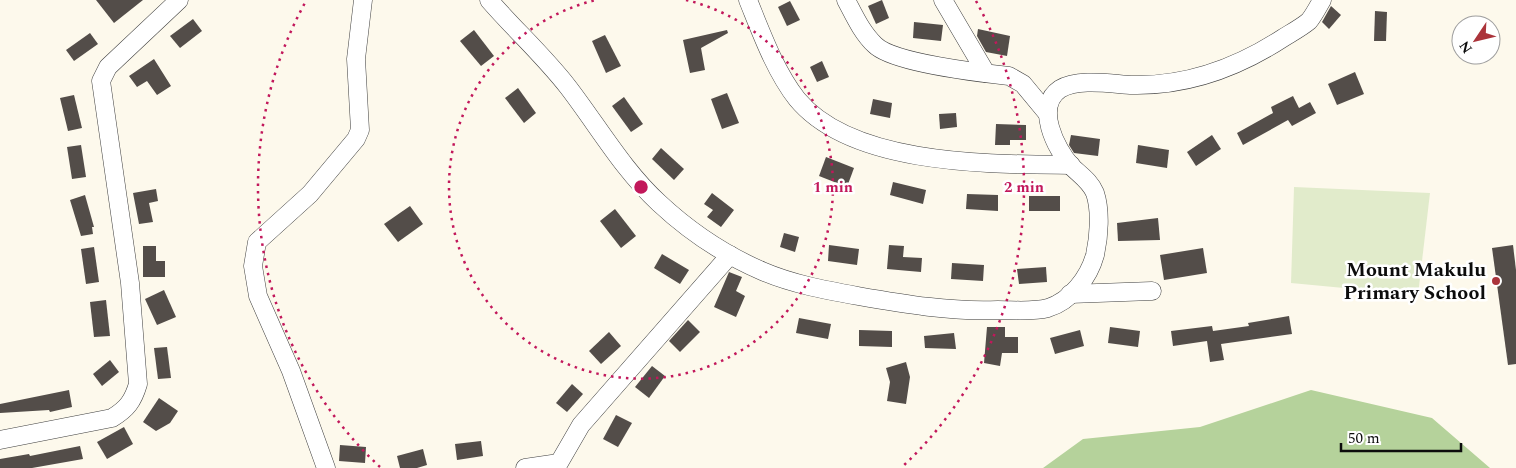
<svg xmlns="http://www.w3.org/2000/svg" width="1516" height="468" font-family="Spectral,serif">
<rect width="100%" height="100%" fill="#fdf9ec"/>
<path fill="#b5d29b" d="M1311,390L1432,418L1490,468H1043L1083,439L1200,427Z"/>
<path fill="#e1ebcb" d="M1294,187L1430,193L1418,295L1291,283Z"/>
<g fill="#534d49">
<path d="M96,0H143L114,23Z"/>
<path d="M882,0L889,18L876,24L868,6Z"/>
<path d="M790,1L800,20L787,26L778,7Z"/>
<path d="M1331,6L1341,15L1329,29L1322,22Z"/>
<path d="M1375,11L1387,12L1386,41H1374Z"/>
<path d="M193,19L202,31L180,48L170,36Z"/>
<path d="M914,22L943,25L941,41L913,38Z"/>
<path d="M978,29L1010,36L1007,56L986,52L977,36Z"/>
<path d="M474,30L494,56L481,66L460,41Z"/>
<path d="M727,30L728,33L701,48L705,70L690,73L683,40Z"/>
<path d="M90,33L98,44L74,61L66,50Z"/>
<path d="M605,35L621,66L606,73L592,41Z"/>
<path d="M154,59L171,86L157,95L147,81L137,87L129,76Z"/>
<path d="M822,61L829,77L817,82L810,67Z"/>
<path d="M1355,72L1364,94L1337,105L1328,84Z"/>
<path d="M518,88L536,113L524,123L505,98Z"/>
<path d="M727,93L739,123L722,129L711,99Z"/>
<path d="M74,95L82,128L68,131L60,98Z"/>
<path d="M1293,96L1299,108L1310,102L1316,113L1292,126L1288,120L1243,145L1237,133L1273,113L1271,107Z"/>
<path d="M624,97L643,124L631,132L612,106Z"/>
<path d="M873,99L892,103L890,118L870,114Z"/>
<path d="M956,113L957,127L940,129L939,114Z"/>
<path d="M996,124L1026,125V140H1010V145H995Z"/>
<path d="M1071,135L1100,139L1098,156L1074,153L1069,145Z"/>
<path d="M1212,135L1221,149L1196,166L1187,152Z"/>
<path d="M81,145L86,177L72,179L67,147Z"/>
<path d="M1138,145L1169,150L1167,168L1136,163Z"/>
<path d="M661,148L684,169L674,180L652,159Z"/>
<path d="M826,157L854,168L847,187L819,176Z"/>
<path d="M893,182L926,190L923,204L890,195Z"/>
<path d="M156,189L158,201L149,203L153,222L139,224L133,193Z"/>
<path d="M712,193L734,210L721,227L707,217L713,210L704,204Z"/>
<path d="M967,194L998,195V211L966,209Z"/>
<path d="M85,195L94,227H92L93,234L81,236L70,200Z"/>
<rect x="1029" y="196" width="31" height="15"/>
<path d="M410,206L423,224L398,242L384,224Z"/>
<path d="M615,209L636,236L621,248L600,221Z"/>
<path d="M1158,218L1160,240L1118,241L1117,223Z"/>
<path d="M784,233L799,237L795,252L780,247Z"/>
<path d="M829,245L859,249L857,265L828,261Z"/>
<path d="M889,245L904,246L903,257L922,258L921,272L887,269Z"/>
<path d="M1513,245L1516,270V364L1508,365L1492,248Z"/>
<path d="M143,246H156V261H165V277H143Z"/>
<path d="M94,247L99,282L86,284L81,249Z"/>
<path d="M1203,248L1207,273L1164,280L1160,255Z"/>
<path d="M662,254L689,270L680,284L654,268Z"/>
<path d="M952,263L984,265L983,281L951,279Z"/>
<path d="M1046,267L1047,282L1019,284L1017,269Z"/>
<path d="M729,272L742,277L736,291L745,296L736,317L714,307Z"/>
<path d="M164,290L176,317L157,325L145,299Z"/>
<path d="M106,300L110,336L94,337L90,302Z"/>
<path d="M1289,316L1292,334L1221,344L1224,360L1210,362L1207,341L1173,346L1171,331L1212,326L1213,331L1249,326L1248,323Z"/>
<path d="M799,318L831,324L828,339L796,333Z"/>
<path d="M688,320L700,332L680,352L669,341Z"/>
<path d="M987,327H1005V337H1018V353H1002L1000,366L984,363Z"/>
<path d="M1110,327L1140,331L1138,347L1108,343Z"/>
<path d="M859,330L892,331V347L859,346Z"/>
<path d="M1080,330L1084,346L1055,354L1050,338Z"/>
<path d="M609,332L621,346L601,364L589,351Z"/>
<path d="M954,333L956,349L925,348L924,336Z"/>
<path d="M167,347L171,378L158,379L154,348Z"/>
<path d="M110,360L119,372L102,386L93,374Z"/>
<path d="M906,362L910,377L906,404L887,401L890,382L886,368Z"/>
<path d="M652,366L665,376L649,398L635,387Z"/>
<path d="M572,384L583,394L567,412L556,403Z"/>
<path d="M69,390L72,407L50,412L49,410L0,413V404Z"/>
<path d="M159,398L178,411L170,423L156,431L143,422Z"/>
<path d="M616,415L632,423L618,447L603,439Z"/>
<path d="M124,427L133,444L107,459L97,442Z"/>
<path d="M481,441L483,456L457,460L455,444Z"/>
<path d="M340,445L366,447L365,463L339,461Z"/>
<path d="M80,446L83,459L32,468H0V459L29,454L30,456Z"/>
<path d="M423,449L427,465L417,468H400L397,456Z"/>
</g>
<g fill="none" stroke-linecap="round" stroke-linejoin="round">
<g stroke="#3f3f3f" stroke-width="19">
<g id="street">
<path d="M489,0C515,30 544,56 568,87C598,126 623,170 659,203C689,231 725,255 762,271C792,284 825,290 858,296C904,304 951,312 998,310C1014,310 1033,312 1048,308C1071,301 1089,277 1095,255C1099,237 1101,211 1095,193C1090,181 1080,175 1071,166C1056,149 1034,106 1060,89C1079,78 1111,84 1133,85C1188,86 1237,68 1283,38C1291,33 1302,27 1309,21C1314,15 1318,7 1322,0"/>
<path d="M748,0C761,32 775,71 797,99C852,166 991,164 1071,165"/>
<path d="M846,0C854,15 862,33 875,45C893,63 981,73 1009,76L1023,84L1047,113"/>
<path d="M943,0L986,73"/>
<path d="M1070,294L1152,291"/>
<path d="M0,440L112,418C127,409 133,401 138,384L130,283L101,81L108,67L179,0"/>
<path d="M326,468L291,371L258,296L253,266L257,242L310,194L356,139L360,130L356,59L363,0"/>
<path d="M525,468L559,463L581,425L730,255"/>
</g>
</g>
<use href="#street" stroke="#fff" stroke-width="18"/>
</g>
<g fill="none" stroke="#c2185b" stroke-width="2.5" stroke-dasharray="2.5 5">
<path d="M686 0A192 192 0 1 1 596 0"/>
<path d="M380 467A383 383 0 0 1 306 1M976 1A383 383 0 0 1 902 467"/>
</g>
<circle fill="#ab343b" stroke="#fff" stroke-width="2" cx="1496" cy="281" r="5"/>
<g text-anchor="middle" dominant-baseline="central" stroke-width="5" stroke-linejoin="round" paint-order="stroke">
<g font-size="20" font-weight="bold" fill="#0c0c0c" stroke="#fff" text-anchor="end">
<text x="1486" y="270">Mount Makulu<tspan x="1486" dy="23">Primary School</tspan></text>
</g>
</g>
<circle cx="641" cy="187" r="8" fill="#c2185b" stroke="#fff" stroke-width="2.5"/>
<g font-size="15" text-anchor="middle" font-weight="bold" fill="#c2185b" stroke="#fff" stroke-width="5" stroke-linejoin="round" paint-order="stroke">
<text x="833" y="192">1 min</text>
<text x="1024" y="192">2 min</text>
</g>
<g transform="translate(1476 40) rotate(235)"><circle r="24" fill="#ffffff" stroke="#9e9e9e"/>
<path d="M0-4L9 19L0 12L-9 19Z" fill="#ab343b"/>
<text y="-8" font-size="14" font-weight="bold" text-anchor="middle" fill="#0c0c0c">N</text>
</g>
<path d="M1341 443v8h120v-8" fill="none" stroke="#0c0c0c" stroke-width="2.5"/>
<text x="1348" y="443" font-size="15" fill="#0c0c0c" stroke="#ffffff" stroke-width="4" paint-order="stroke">50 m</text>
</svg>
